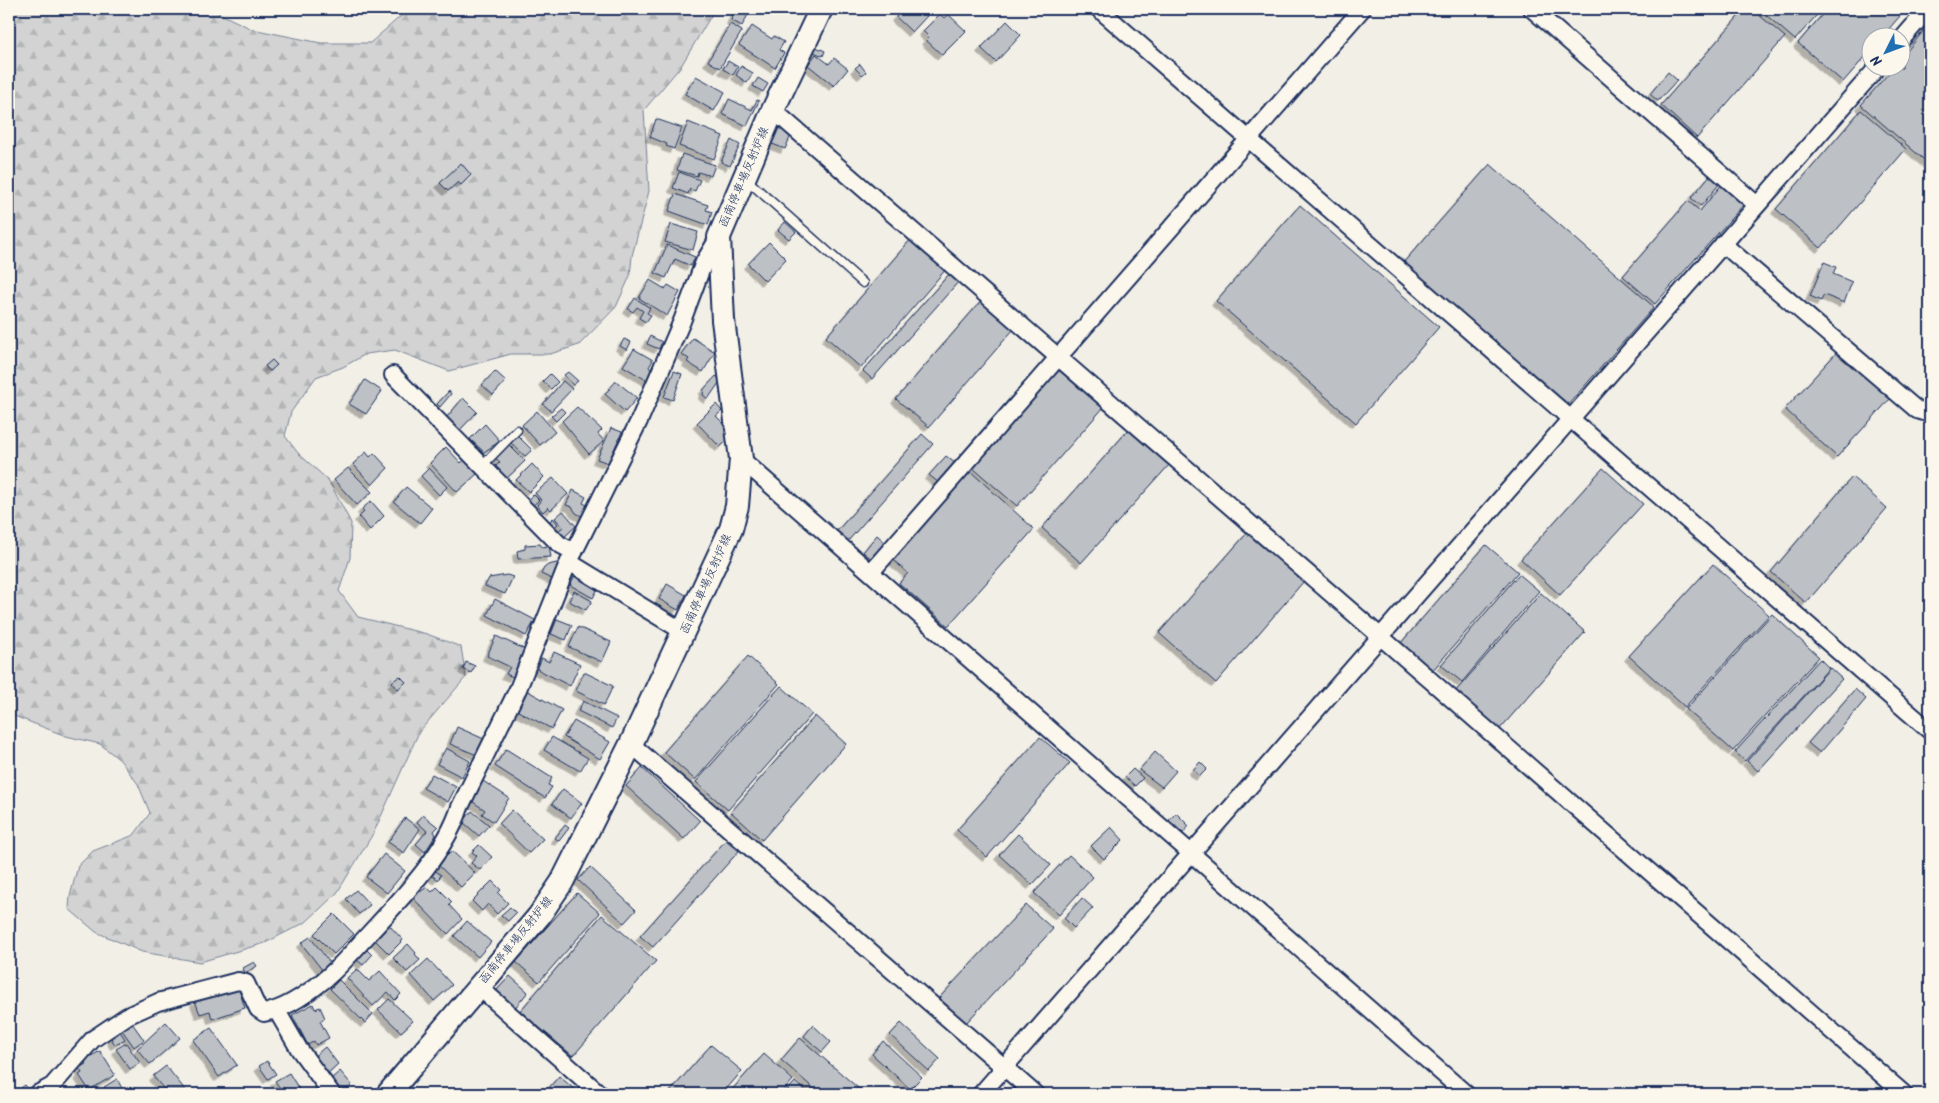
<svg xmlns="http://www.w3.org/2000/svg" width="1939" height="1103" font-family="Kalam,'Klee One',sans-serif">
<defs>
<pattern id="forest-firs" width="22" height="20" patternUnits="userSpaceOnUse" patternTransform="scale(1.25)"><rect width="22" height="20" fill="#d2d3d2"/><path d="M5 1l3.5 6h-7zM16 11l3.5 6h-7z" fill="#b4b5b7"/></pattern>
<filter id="shadow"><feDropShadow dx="-4.5" dy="4.5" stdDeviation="0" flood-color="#0004"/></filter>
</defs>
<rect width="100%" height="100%" fill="#f2efe6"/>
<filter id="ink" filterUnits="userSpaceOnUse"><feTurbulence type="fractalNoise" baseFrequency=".02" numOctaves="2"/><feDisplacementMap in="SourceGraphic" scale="10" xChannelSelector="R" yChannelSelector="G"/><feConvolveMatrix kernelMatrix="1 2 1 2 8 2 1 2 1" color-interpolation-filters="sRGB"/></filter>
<g filter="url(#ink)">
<path fill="url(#forest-firs)" stroke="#768198" d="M9,9H210L252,29L321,43H370L409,9H715L681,66L644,110L649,191L632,256L630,276L616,307L579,345L550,354H511L449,371L395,350L366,354L343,367L316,377L291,412L285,436L298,453L329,481L351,523L350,558L339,591L358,617L427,634L461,647L466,677L419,732L374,832L337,893L306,922L265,943L200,962L142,952L96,932L69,909L70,896L78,866L93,851L134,835L150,813L138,784L120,760L100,744L66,736L9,714Z"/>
<g fill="#bdc0c4" stroke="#1b2f5e" filter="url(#shadow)">
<path d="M736,9H751L742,26L731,20Z"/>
<path d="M903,9H919L927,16L912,32L896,17Z"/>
<path d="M1745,9H1752L1785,37L1697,138L1661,105Z"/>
<path d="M1759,9H1822L1795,40Z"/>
<path d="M1827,9H1906L1881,38H1872V49L1843,82L1798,43Z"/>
<path d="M940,14L944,18L948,14L966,31L942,55L926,40L929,37L923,31Z"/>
<path d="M1007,21L1021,35L996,62L981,48Z"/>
<path d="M1930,23V165L1861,105L1893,68H1902V57Z"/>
<path d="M730,24L742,31L720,68L708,61Z"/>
<path d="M752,26L772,39L774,36L784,42L779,50L784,53L775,68L739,45Z"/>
<path d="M816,47L825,51L823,56L814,52Z"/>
<path d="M816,54L829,64L834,58L848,69L834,86L808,65Z"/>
<path d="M728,61L738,67L733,75L723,69Z"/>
<path d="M860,64L866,72L862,75L855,68Z"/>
<path d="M741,66L753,73L747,83L736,75Z"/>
<path d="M1668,72L1677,80L1658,101L1650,94Z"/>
<path d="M696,76L725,92L714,111L685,94Z"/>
<path d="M758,78L768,84L763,92L753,86Z"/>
<path d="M729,99L752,110L757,100L759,101L747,126L722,114Z"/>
<path d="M1861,110L1906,149L1821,248L1776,209Z"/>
<path d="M656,119L682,128L674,149L666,146L667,144L650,137Z"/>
<path d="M688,122L723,136L714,159L679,146Z"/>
<path d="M780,123L792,133L785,149L770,143Z"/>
<path d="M731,140L740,145L730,166L721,162Z"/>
<path d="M682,154L715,165L711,176L698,172L697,176L677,170Z"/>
<path d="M461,163L471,175L461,185L458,182L448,191L440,183Z"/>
<path d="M1490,164L1654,307L1567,406L1403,263Z"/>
<path d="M679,172L700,180L695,191L690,189L688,194L673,188Z"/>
<path d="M1711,174L1721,182L1701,206L1691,198Z"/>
<path d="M1723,183L1745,203L1655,304L1623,276L1688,201L1700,211Z"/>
<path d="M675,194L708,205L706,210L712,212L708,225L669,211Z"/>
<path d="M1300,205L1439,327L1356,423L1216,301Z"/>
<path d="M785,222L796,232L789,239L778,230Z"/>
<path d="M671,224L698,232L693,250L665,242Z"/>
<path d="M912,238L947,268L861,368L826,337Z"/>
<path d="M769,242L786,259L765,281L748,264Z"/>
<path d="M667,245L695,257L691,266L675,259L666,278L655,273Z"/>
<path d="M1824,262L1836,267L1833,274L1852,282L1844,303L1824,295L1821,301L1810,296Z"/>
<path d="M951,272L960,280L872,379L863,371Z"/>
<path d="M650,280L665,289L668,285L680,292L667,316L639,298Z"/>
<path d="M635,298L650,308L647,313L651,315L646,322L639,318L643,311L637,307L633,312L628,309Z"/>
<path d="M981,301L1013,330L929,427L896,399Z"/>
<path d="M650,336L662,342L659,349L647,344Z"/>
<path d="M693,338L715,352L703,372L687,362L689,359L681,354Z"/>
<path d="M624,339L631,342L627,350L620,346Z"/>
<path d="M634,349L653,360L649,367L653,372L648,381L623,366Z"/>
<path d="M1838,351L1890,399L1837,457L1785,409Z"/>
<path d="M272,360L277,365L270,371L265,366Z"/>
<path d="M1060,369L1104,407L1017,506L973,468Z"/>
<path d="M495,371L506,381L493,395L482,385Z"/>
<path d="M674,371L682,374L673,400L664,397Z"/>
<path d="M568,372L578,381L573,385L564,375Z"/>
<path d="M550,374L558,382L551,389L543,381Z"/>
<path d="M716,376L721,380L708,399L703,395L704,389Z"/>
<path d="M365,380L382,391L366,414L349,404Z"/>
<path d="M563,381L572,389L551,411L543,404Z"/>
<path d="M616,381L637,398L625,412L605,394Z"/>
<path d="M449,391L451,394L440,407L437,404Z"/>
<path d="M463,398L477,412L460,430L447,417Z"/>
<path d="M716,404L722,411L716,416L730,430V438L720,447L697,423Z"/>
<path d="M577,407L602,430L598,434L604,441L589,454L562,421Z"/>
<path d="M561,408L565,412L556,421L551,416Z"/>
<path d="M537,411L555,432L540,445L522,425Z"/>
<path d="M485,424L500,441L484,452L470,439Z"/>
<path d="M611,428L622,432L608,463L597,459Z"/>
<path d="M1130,428L1170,464L1081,563L1042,528Z"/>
<path d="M922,434L933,444L848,541L837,531Z"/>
<path d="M517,435L532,450L525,456L510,442Z"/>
<path d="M509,445L525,461L506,479L495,467L500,462L495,458Z"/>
<path d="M446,447L461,463L464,460L477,474L457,492L430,463Z"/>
<path d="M366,452L370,457L374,453L388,468L372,485L353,464Z"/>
<path d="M946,456L956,464L939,483L929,475Z"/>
<path d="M532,464L544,477L529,492L516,480Z"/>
<path d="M348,468L372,492L357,505L334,480Z"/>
<path d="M429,468L447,487L439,495L421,476Z"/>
<path d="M1603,468L1643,504L1560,595L1521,559Z"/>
<path d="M969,470L1034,529L948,626L899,583L908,573L891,558Z"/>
<path d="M1852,477L1887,508L1806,603L1771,572Z"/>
<path d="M553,478L568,494L551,510L548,507L543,512L537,505L541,500L535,493Z"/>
<path d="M406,487L432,508L420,523L394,502Z"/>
<path d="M573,490L586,497L583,503L589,506L583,517L576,513L572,507L566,505Z"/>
<path d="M533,494L539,500L532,506L527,501Z"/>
<path d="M371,501L384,516L370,530L359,517L364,512L362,509Z"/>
<path d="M563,511L576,526L563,538L557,532L563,527L555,518Z"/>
<path d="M553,518L558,524L552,529L547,524Z"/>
<path d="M1248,532L1304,581L1216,683L1159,633Z"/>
<path d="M877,535L886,543L872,559L863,552Z"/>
<path d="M540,544L542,547L549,546L551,557L518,559L517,551L525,549V545Z"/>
<path d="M1486,545L1518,572L1432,671L1400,644Z"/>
<path d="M561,562L554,580L541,574L544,568L548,565Z"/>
<path d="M1713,564L1769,615L1685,707L1629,656Z"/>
<path d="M1519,574L1539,591L1462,682L1441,665Z"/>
<path d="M507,575L513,577L505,594L485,586L489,578Z"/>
<path d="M575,575L598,588L593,598L570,585Z"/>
<path d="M667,584L686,595L678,610L659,599Z"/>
<path d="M574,591L592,601L586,610L569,601Z"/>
<path d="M1541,593L1585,632L1499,730L1455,692Z"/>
<path d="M495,599L535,620L526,636L487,615Z"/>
<path d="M1772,614L1819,657L1733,751L1686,709Z"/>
<path d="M557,619L572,625L566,640L551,634Z"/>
<path d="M578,627L611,642L602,662L569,647Z"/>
<path d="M496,636L526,650L513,677L506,674L510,667L487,656Z"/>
<path d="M554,652L580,664L570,686L537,669L542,658L549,662Z"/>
<path d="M748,656L779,684L695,780L664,752Z"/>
<path d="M1820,659L1829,668L1745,761L1735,752Z"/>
<path d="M466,662L475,666L471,673L463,669Z"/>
<path d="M1830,668L1842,679L1758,771L1747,761Z"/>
<path d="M584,672L613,686L604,705L576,691Z"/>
<path d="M400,676L406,682L398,689L392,682Z"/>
<path d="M781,686L812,714L728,810L696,782Z"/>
<path d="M1855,689L1866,699L1820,753L1808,743Z"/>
<path d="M526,690L562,710L552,729L516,710Z"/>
<path d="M583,701L617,718L612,728L578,711Z"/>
<path d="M815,716L846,744L762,840L731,812Z"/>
<path d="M574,721L610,742L600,759L564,737Z"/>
<path d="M457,727L484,739L477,755L450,744Z"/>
<path d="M552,737L588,758L580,771L544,750Z"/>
<path d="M1040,737L1070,763L987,857L957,830Z"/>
<path d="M446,748L470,761L462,777L437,764Z"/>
<path d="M506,749L552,778L548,785L552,787L545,798L495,766Z"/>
<path d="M1155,752L1176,771L1162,787L1139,770Z"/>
<path d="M1200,762L1207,769L1200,776L1193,770Z"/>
<path d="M642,768L700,821L684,839L626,786Z"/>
<path d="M1133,769L1143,778L1135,786L1125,777Z"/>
<path d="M432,774L456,787L448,802L423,788Z"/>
<path d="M483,781L509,798L494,822L482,814L485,810L470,800Z"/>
<path d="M563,789L582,803L571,818L552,804Z"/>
<path d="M512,810L543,839L529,853L499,824Z"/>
<path d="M472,811L489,825L479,836L463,822Z"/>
<path d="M1176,813L1189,826L1183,833L1169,820Z"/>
<path d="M423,815L438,827L434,831L436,835L425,852L416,844L427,831L417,822Z"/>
<path d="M405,818L420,829L404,853L388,842Z"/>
<path d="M565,825L569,828L559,841L555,838Z"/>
<path d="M1111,827L1123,840L1104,859L1091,846Z"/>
<path d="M1018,834L1051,865L1032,885L999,855Z"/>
<path d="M726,840L739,851L653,947L640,936Z"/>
<path d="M479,845L492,857L480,870L471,863L477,856L472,852Z"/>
<path d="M452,851L475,873L461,887L436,863L445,855L447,856Z"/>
<path d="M384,854L405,871L387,893L366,877Z"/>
<path d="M1069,855L1093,877L1059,915L1034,893Z"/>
<path d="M590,867L636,910L624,923L578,880Z"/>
<path d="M433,869L441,875L438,880L430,874Z"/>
<path d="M492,881L501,890L498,893L508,903L497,914L488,904L482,911L472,901Z"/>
<path d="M427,887L432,892L437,887L452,902L449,905L462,919L448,934L411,896L418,889L420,892Z"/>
<path d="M356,890L370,905L359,914L346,899Z"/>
<path d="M577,893L600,913L539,982L516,962Z"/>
<path d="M1082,898L1093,908L1074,928L1064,918Z"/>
<path d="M1026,905L1053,929L966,1023L939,998Z"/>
<path d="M510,907L516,913L508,921L501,915Z"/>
<path d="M334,914L354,934L334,954L314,934Z"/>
<path d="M602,915L656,961L573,1056L520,1011Z"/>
<path d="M467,921L491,942L478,957L454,936Z"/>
<path d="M388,924L403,940L389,954L373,938Z"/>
<path d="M310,937L331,964L323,971L301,943Z"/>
<path d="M408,944L416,953L415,954L420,960L407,972L393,958Z"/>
<path d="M366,949L372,955L363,965L356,959Z"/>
<path d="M428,959L452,985L434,1001L411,975Z"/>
<path d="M254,962L257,966L245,973L243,968Z"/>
<path d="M357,969L369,981L380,971L401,994L395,1000L388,992L373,1006L347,978Z"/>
<path d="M510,976L528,992L514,1009L495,992Z"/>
<path d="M339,980L373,1014L365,1023L330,989Z"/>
<path d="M238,987L245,1008L212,1019L210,1011L200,1014L195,1001Z"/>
<path d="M389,999L413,1021L401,1032L378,1010Z"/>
<path d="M313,1004L315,1009L320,1007L325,1018L320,1021L329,1038L316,1045L314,1041L308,1045L292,1015Z"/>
<path d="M166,1022L180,1038L150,1064L137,1049Z"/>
<path d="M132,1023L144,1040L134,1047L122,1030Z"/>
<path d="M901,1023L940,1059L929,1071L890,1035Z"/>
<path d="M813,1025L831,1042L822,1052L804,1036Z"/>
<path d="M211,1028L237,1065L219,1077L193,1040Z"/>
<path d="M119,1030L125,1039L115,1045L110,1036Z"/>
<path d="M800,1038L865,1094H820L781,1060Z"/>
<path d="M883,1041L922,1077L910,1089L872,1054Z"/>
<path d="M126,1043L140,1063L130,1069L116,1049Z"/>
<path d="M711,1045L742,1071L722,1094H668Z"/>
<path d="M325,1047L338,1064L326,1075L311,1059Z"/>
<path d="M100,1051L115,1075L89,1090L79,1075L82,1073L79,1068L86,1064L85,1060Z"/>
<path d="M764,1054L793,1080L781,1094H728Z"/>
<path d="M267,1061L276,1074L268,1079L259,1066Z"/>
<path d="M166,1066L186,1091L183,1094H168L153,1076Z"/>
<path d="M340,1071L352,1085L342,1094H340L333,1086L335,1083L331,1079Z"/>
<path d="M289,1073L302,1094H284L275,1081Z"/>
<path d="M559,1076L580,1094H544Z"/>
<path d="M117,1079L125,1094H109L104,1087Z"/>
<path d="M795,1082L809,1094H784Z"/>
<path d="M25,1085L32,1092L29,1094H27L21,1088Z"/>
</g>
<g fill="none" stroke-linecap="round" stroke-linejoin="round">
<g stroke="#1b2f5e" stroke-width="11">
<g id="lane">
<path d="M746,179L863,283"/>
<path d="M481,467L517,430"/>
</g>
</g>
<g stroke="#1b2f5e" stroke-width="20">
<g id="street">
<path d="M1099,9L1930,731"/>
<path d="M1532,9L1757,205"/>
<path d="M1902,39L1928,9"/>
<path d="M773,110L1381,637L1904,1094"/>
<path d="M1723,244L1917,410L1930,414"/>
<path d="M393,375L559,544L574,552"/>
<path d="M741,459L1466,1094"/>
<path d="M569,562L684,632"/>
<path d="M871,572L1362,9"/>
<path d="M631,744L1035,1094"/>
<path d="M479,987L600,1094"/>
<path d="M277,1011L299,1049L332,1094"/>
<path d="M37,1094L52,1086L93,1039L127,1016L158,1002L238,981L246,983L258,1009L264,1013C286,1009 307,994 324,980C340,967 353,951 367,936C399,901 446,853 460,807L518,689L566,568L639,421L682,321L704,262L719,237"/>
<path d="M981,1094L1877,68"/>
</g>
</g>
<g stroke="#1b2f5e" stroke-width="26">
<path id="secondary" d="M388,1094L539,916L562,882L631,744L731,529L737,506L741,459L723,320L719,237L773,110L821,9"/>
</g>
<use href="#lane" stroke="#fbf7ec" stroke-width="8"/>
<use href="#street" stroke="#fbf7ec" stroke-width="16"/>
<use href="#secondary" stroke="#fbf7ec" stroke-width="22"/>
</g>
</g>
<g text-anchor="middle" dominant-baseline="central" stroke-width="4" stroke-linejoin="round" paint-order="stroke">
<g font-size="12" fill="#1b2f5e" stroke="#fbf7ec">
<text transform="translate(744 177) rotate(-67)">函南停車場反射炉線</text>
<text transform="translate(706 584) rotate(-66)">函南停車場反射炉線</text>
<text transform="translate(516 940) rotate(-51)">函南停車場反射炉線</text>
</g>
</g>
<rect width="1939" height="1103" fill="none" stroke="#fbf7ec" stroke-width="30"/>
<rect x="15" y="15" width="1909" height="1073" fill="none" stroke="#1b2f5e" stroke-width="2" filter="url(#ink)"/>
<g transform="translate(1886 52) rotate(228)"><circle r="24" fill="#fbf7ec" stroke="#a1a7b3"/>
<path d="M0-4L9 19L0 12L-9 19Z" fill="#1f6fb2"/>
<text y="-8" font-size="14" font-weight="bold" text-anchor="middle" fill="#1b2f5e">N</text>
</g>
</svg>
